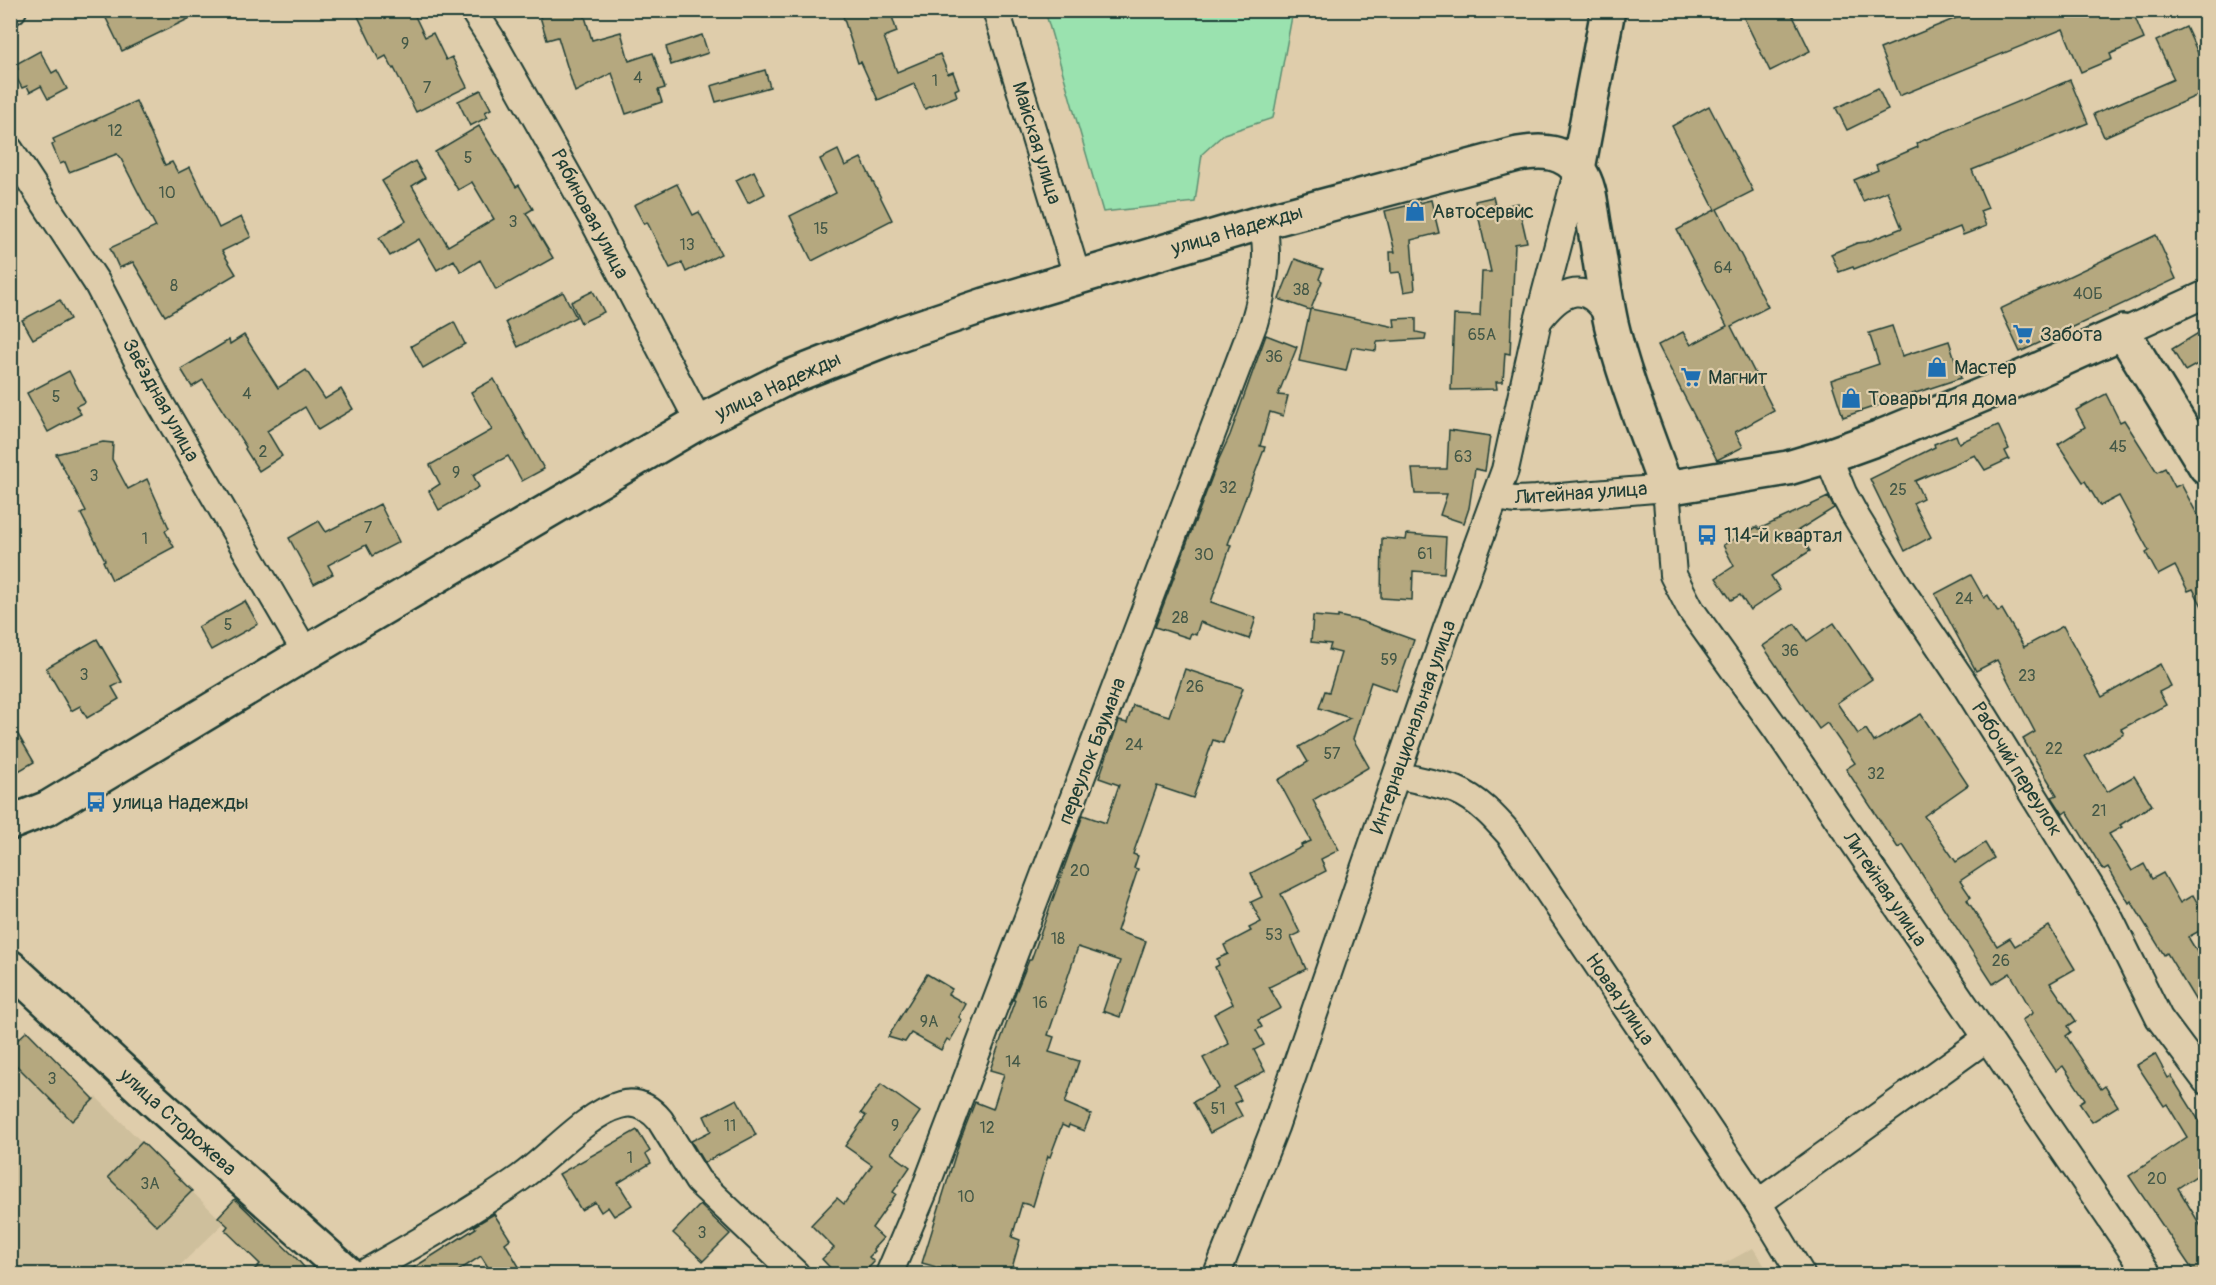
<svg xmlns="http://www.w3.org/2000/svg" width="2216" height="1285" font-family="Pangolin,sans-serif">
<rect width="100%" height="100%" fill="#dfcdab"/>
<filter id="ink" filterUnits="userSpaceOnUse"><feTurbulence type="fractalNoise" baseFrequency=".0167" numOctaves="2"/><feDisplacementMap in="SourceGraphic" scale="12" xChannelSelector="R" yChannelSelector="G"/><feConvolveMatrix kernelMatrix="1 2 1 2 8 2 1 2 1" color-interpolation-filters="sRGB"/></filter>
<g filter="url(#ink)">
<g fill="#cebf9c">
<path d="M27,1031L94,1099L96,1097L224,1223L171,1274H11V1047Z"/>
<path d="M1753,1248L1770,1274H1705Z"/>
</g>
<path fill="#9ae2af" stroke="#5c9072" stroke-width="1.5" d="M1045,11H1293L1273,118L1224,134L1202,154L1195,202L1103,212Z"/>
<g fill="#b5a87f" stroke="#1f3d34" stroke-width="1.5">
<path d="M102,10H207L122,51Z"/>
<path d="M355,10H412L425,37L433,33L446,60L452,57L467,87L416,112L394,68L393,69L386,56L379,60Z"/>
<path d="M538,10H583L592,40L621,32L629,61L653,53L665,88L658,90L662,102L626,114L612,73L575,92L558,37L547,40Z"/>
<path d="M841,10H890L897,32L884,37L897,72L940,54L948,74L953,72L959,88L955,90L957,96L925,109L914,84L878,100L861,62L858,63Z"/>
<path d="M1740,10H1790L1810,51L1770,71Z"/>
<path d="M1976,10H2132L2144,39L2110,54L2112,59L2081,72L2063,29L1899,96L1880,49Z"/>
<path d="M2186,27L2205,68V92L2104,137L2094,114L2174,79L2156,41Z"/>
<path d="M702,35L708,53L671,65L666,47Z"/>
<path d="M40,51L52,73L57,70L67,89L48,99L41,86L30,92L27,86L22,88L13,71L18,69L16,64Z"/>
<path d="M765,70L770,87L716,102L711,86Z"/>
<path d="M2070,80L2088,123L1972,170L1988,208L1980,211L1986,226L1963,235L1960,227L1854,269L1853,267L1839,272L1831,254L1857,243L1866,242L1902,228L1887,191L1863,201L1854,180L1878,170L1876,165L1918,147L1917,143Z"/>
<path d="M1878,88L1888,110L1847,130L1836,108Z"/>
<path d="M481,90L491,109L485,112L488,117L470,126L458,101Z"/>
<path d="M136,101L165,165L172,162L178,173L190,167L219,228L241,217L251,237L222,251L236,274L165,316L133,262L119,268L110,248L156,227L121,159L117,154L69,172L65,162L60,164L52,145L55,143L53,139Z"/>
<path d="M1709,106L1753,191L1717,209L1768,307L1731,326L1774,411L1735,432L1743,447L1717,460L1658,345L1683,332L1691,345L1727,326L1677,230L1715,210L1672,126Z"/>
<path d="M479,126L516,187L519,185L533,209L526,213L553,258L496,290L480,260L461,272L454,260L437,270L419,239L390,256L379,238L406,221L382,181L415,161L425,178L412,186L448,246L494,219L472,182L458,190L435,152Z"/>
<path d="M838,150L845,166L861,158L892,220L812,261L790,216L836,193L820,159Z"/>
<path d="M754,171L765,194L748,203L736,180Z"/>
<path d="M677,184L693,215L699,212L721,254L686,272L682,263L670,268L647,222L644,224L634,205Z"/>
<path d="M1493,197L1496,208L1518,203L1527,242L1515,244L1510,354L1505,353L1503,382H1496L1497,389L1451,390L1454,315L1480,316L1482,272H1491L1475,201Z"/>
<path d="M1431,200L1439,233L1411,240L1415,290L1404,292L1400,272L1391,273L1390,252H1395L1385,211Z"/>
<path d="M2156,235L2176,279L2020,352L2000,309Z"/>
<path d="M1295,259L1323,269L1319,279L1322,281L1311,309L1395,327L1394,319L1416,318V332L1426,334L1425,339L1377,342L1376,351L1352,347L1346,371L1299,361L1310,310L1279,299Z"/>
<path d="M593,291L604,312L581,323L571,302Z"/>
<path d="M563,292L576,317L518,347L506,322Z"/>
<path d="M60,300L70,319L33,339L22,320Z"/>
<path d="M454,322L465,344L423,368L411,346Z"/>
<path d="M1892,326L1902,356L1949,341L1961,378L1843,417L1831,380L1879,364L1869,333Z"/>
<path d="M2205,329V360L2185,371L2172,349Z"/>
<path d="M244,335L278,388L306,370L325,399L341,389L353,409L318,430L305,407L267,431L282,456L259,471L245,449L246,447L203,380L192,387L181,369L229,340L230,344Z"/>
<path d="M1266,335L1297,347L1278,395L1288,396L1283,416L1270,412L1260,446L1265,447L1228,544L1231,545L1211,602L1256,618L1249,639L1200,622L1196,635L1191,633L1189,638L1155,627L1218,461L1230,435Z"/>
<path d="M69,371L85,402L76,406L81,414L48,432L27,393Z"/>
<path d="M494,379L544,469L522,481L508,456L473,475L479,487L439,510L429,491L440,484L430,465L492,430L471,392Z"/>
<path d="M2106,394L2120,422L2124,420L2157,472L2165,468L2175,487L2181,484L2205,529V612L2193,589L2188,591L2175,566L2158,575L2146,553L2149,551L2119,496L2100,506L2085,481L2083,482L2058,444L2085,427L2076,410Z"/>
<path d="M1998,425L2009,449L2005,451L2009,459L1985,470L1975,455L1915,481L1923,498L1913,503L1931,537L1905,551L1870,479L1935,447L1934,444L1956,435L1959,443Z"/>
<path d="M1449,430L1490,436L1485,471L1475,469L1469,508L1464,523L1440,515L1447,494H1415L1412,469H1447Z"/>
<path d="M103,442L113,443L112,459L128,489L147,479L169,528L165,531L174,547L112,580L103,561L105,560L81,514L86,511L56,454Z"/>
<path d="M1828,497L1834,508L1797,531L1810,551L1771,576L1780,590L1750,610L1740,595L1731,600L1716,578L1734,566L1723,545L1757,527L1759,529Z"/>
<path d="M380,504L399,542L372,556L366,545L328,565L333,574L314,584L289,538L319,521L326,532Z"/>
<path d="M1407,534L1446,537L1444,573L1413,571L1412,600L1381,598L1382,538L1406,540Z"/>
<path d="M1971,575L1984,598L1988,595L1998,612L2002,609L2024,647L2063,626L2102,697L2160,664L2171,686L2159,692L2166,705L2121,729L2124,734L2085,756L2107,792L2134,776L2152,805L2120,825L2122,827L2109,834L2132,871L2144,864L2152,879L2163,873L2180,903L2193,895L2205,917V928L2188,937L2205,965V1016L2167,953L2164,955L2131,901L2129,903L2108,867L2103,870L2067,811L2063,814L2052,797L2057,795L2023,739L2035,732L1997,660L1976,671L1935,594Z"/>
<path d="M245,601L258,624L211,650L198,627Z"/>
<path d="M1313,616L1338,618V616L1361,621L1414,640L1396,691L1371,682L1353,739L1369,767L1313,800L1339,850L1321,859L1326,871L1281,894L1300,933L1291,937L1306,969L1269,987L1281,1008L1258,1020L1262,1027L1256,1030L1264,1045L1254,1050L1265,1071L1234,1087L1241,1100L1235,1103L1242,1116L1210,1133L1193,1102L1219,1088L1203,1058L1229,1044L1214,1014L1233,1004L1215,967L1219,965L1217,959L1228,954L1224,945L1251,931L1249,928L1261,922L1251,902L1262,897L1251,873L1302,847L1301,845L1311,841L1278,780L1308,762L1299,747L1350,718L1319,708L1325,691L1329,692L1341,653L1329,650L1331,644L1311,642Z"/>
<path d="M1834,623L1872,679L1837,703L1858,734L1866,729L1874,742L1921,714L1968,785L1924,816L1956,862L1985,843L1994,858L1960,881L1971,897L1967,900L1997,946L2010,938L2015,946L2049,926L2075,969L2050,983L2076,1021L2068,1026L2071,1032L2066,1036L2101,1089L2105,1086L2118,1106L2092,1122L2079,1103L2085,1099L2063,1066L2056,1071L2022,1020L2033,1013L2010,973L1993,984L1903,845L1898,848L1846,769L1855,763L1827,723L1819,729L1763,646L1795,624L1807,641Z"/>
<path d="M97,639L122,682L112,687L119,699L87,718L80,706L71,711L46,668Z"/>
<path d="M1185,669L1243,688L1223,743L1213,740L1193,798L1157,786L1133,854L1138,856L1134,868L1138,869L1117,931L1146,941L1120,1017L1103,1011L1120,961L1078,947L1048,1035L1054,1037L1049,1052L1079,1061L1065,1103L1091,1114L1084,1131L1069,1125L1068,1128L1062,1125L1050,1157L1048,1156L1033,1206L1022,1203L1012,1237L1020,1240L1010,1275H979L952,1266L951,1271L922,1263L959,1143L975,1102L993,1109L1004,1074L990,1070L1015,1000H1013L1016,992L1029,960H1031L1083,815L1106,823L1119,785L1099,778L1119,721L1127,723L1133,705L1169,716Z"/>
<path d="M10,721L34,762L10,776Z"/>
<path d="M927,974L952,989L948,994L966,1004L959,1017L962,1020L950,1041L947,1039L941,1050L911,1033L905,1042L888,1037Z"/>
<path d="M27,1031L94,1099L72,1121L10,1059V1047Z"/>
<path d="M2155,1054L2168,1078L2171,1076L2203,1127L2205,1125V1170L2178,1188L2205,1233V1275H2196L2129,1176L2187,1137L2167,1104L2164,1106L2137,1065Z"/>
<path d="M881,1084L920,1112L891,1153L910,1167L893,1192L896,1194L872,1228L883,1238L873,1249L875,1251L869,1257L874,1262L862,1275H837L822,1259L834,1248L811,1225L837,1198L844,1204L872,1165L845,1146L866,1116L861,1113Z"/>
<path d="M737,1099L756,1135L704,1163L691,1141L711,1131L704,1116Z"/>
<path d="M637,1130L650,1151L646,1154L651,1163L618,1183L632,1205L614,1216L608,1207L601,1212L595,1202L581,1210L559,1174Z"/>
<path d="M142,1142L192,1191L157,1226L108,1177Z"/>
<path d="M235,1199L296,1258L311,1275H249L260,1264L225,1230L228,1226L218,1217Z"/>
<path d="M700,1205L730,1234L703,1261L673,1233Z"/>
<path d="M494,1214L510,1239L505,1243L524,1275H493L481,1256L452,1275H402L476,1228L474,1226Z"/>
</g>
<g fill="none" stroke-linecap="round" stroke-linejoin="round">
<g stroke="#1f3d34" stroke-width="30">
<g id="minor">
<path d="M473,10L491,38L592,218L699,422"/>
<path d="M996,10L1077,276"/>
<path d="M10,12L13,10"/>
<path d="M10,150L97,283L156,396L306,653"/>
<path d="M1538,321C1562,289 1587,278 1610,319"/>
<path d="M2123,332L2206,294"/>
<path d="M1828,456L1843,493L1855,515L1896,582L1962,680L2109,917L2159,1018L2206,1081"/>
<path d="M1496,497L1515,500L1536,499L1666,488L1673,575L1691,610L1777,730L2148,1274"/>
<path d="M1397,775C1416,780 1437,783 1456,790C1478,799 1495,818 1510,835L1758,1203L1801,1274"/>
<path d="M1758,1203L1987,1038"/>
<path d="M363,1274C416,1243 470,1213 520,1178C550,1157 586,1114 620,1105C637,1100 650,1108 660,1120L698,1181L796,1274"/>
<path d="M889,1274L923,1194L1254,323C1264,289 1270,258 1263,222"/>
<path d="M1217,1274L1275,1127L1447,628L1505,470L1538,321L1578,169"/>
</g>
</g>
<g stroke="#1f3d34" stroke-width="38">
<g id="tertiary">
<path d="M1578,169L1608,10"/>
<path d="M10,823L48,808L306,653L699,422L785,379L899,334L985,305L1263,222L1518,154C1542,150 1564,150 1580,172C1590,186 1591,207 1594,224C1600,257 1604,291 1611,323C1624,379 1647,434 1666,488L1788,468L1828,456L1878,438L1989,392L2123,332L2206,467"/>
<path d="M10,967L157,1103L348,1274"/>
</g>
</g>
<use href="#minor" stroke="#dfcdab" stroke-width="26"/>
<use href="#tertiary" stroke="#dfcdab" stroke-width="33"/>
</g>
</g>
<defs>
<g id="shop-bare" transform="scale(1.62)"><path d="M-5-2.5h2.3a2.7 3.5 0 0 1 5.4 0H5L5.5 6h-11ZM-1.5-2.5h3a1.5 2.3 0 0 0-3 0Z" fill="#1f6fb2" stroke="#dfcdab" stroke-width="2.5" paint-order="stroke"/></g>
<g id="supermarket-bare" transform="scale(1.62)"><path d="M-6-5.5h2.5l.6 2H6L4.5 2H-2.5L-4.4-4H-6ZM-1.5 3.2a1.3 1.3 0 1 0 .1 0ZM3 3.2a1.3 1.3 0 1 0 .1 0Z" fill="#1f6fb2" stroke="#dfcdab" stroke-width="2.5" paint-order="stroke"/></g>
<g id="bus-bare" transform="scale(1.62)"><path d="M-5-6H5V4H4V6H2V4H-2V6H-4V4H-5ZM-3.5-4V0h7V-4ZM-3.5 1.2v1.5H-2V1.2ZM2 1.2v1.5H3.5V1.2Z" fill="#1f6fb2" stroke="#dfcdab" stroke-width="2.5" paint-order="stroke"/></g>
</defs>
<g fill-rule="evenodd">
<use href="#shop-bare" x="1415" y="211"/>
<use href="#supermarket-bare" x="2023" y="334"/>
<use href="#shop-bare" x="1937" y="367"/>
<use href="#supermarket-bare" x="1691" y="377"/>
<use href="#shop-bare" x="1851" y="398"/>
<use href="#bus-bare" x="1707" y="535"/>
<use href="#bus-bare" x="96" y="802"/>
</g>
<g text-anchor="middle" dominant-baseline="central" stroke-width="4.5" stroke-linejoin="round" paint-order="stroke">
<g font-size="16" fill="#445847">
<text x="405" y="44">9</text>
<text x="638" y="78">4</text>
<text x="935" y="81">1</text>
<text x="427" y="88">7</text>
<text x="115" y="131">12</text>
<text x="468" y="158">5</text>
<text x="167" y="193">10</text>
<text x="513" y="222">3</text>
<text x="821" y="229">15</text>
<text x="687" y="245">13</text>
<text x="1723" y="268">64</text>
<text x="174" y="286">8</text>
<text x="1301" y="290">38</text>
<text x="2088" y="294">40Б</text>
<text x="1482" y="335">65А</text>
<text x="1274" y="357">36</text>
<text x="247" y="394">4</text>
<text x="56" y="397">5</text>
<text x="2118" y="447">45</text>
<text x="263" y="452">2</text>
<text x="1463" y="457">63</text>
<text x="456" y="473">9</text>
<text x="94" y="476">3</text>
<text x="1228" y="488">32</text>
<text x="1898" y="490">25</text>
<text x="368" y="528">7</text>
<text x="145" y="539">1</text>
<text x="1425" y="554">61</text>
<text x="1204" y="555">30</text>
<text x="1964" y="599">24</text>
<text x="1180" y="618">28</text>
<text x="228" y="625">5</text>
<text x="1790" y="651">36</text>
<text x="1389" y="660">59</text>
<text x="84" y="675">3</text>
<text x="2027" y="676">23</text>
<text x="1195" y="687">26</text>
<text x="1134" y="745">24</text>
<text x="2054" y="749">22</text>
<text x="1332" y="754">57</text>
<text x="1876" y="774">32</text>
<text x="2099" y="811">21</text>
<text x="1080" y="871">20</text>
<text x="1274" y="935">53</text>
<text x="1058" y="939">18</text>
<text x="2001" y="961">26</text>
<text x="1040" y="1003">16</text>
<text x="929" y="1022">9А</text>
<text x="1013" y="1062">14</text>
<text x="52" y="1079">3</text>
<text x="1218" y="1109">51</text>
<text x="730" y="1126">11</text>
<text x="895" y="1126">9</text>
<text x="987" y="1128">12</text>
<text x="630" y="1158">1</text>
<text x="2157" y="1179">20</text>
<text x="150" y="1184">3А</text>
<text x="966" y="1197">10</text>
<text x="702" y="1233">3</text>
</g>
<g font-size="20" fill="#1f3d34" stroke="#dfcdab">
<text transform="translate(1037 143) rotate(73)">Майская улица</text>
<text transform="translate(590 214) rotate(62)">Рябиновая улица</text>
<text transform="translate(1237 230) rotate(-16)">улица Надежды</text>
<text transform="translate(778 386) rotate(-25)">улица Надежды</text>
<text transform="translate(161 400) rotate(61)">Звёздная улица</text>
<text transform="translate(1581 493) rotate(-4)">Литейная улица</text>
<text transform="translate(1413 727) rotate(-71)">Интернациональная улица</text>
<text transform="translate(1092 751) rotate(-69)">переулок Баумана</text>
<text transform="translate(2017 769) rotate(58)">Рабочий переулок</text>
<text transform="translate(1885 889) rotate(56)">Литейная улица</text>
<text transform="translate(1620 999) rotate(56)">Новая улица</text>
<text transform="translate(178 1122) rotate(42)">улица Сторожева</text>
</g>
<g font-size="20" fill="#1f3d34" stroke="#dfcdab" text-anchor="start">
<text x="1432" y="211">Автосервис</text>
<text x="2040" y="334">Забота</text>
<text x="1954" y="367">Мастер</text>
<text x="1708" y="377">Магнит</text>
<text x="1868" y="398">Товары для дома</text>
<text x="1724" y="535">114-й квартал</text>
<text x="113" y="802">улица Надежды</text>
</g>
</g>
<rect width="2216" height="1285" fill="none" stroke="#dfcdab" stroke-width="36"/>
<rect x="18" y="18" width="2180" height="1249" fill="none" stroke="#1f3d34" stroke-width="2" filter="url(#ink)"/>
</svg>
